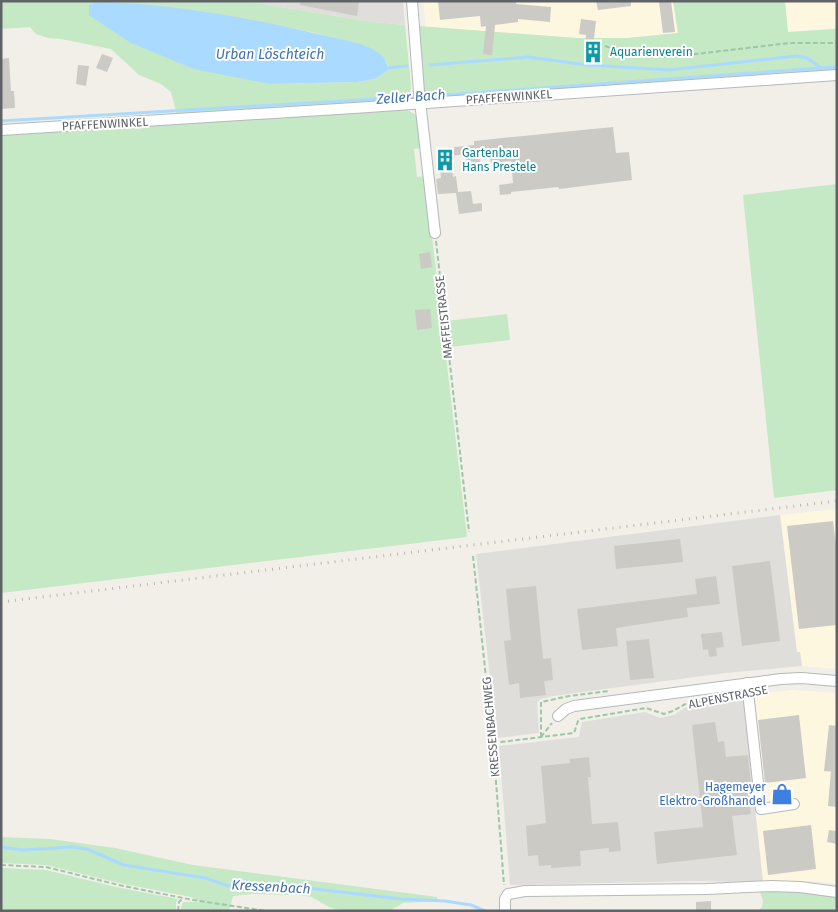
<svg xmlns="http://www.w3.org/2000/svg" width="838" height="912" font-family="'Fira Sans',sans-serif">
<rect width="100%" height="100%" fill="#f1efe8"/>
<g fill="#fef7e0">
<path d="M423,1H673L678,33L627,38H577L426,27Z"/>
<path d="M785,1H837V28L787,32Z"/>
<path d="M837,509V669L802,666L800,653H797L780,515Z"/>
<path d="M792,690L837,693V884L819,881L763,882L743,695Z"/>
</g>
<g fill="#e0deda">
<path d="M244,1H403L405,25L373,22Z"/>
<path d="M780,515L797,652H800L802,666L725,673L553,696L541,699L537,702L539,733L497,738L476,554Z"/>
<path d="M743,695L763,882L701,881L510,885L499,746L579,737L582,722L645,712L660,718L674,715L686,707L722,703Z"/>
</g>
<g fill="#c5e8c5" fill-rule="evenodd">
<path d="M1,1H244L373,22L405,25L411,85L410,96L407,99L177,115L171,92L161,84L139,75L111,49L61,39L48,38L36,34L30,27L1,29ZM229,16L311,32L367,47L379,54L387,62L388,70L375,79L357,82L270,84Z"/>
<path d="M673,1H785L788,32L837,29V73L432,99L427,98L424,94L419,26L577,38H627L678,33Z"/>
<path d="M407,110L418,116L422,148L414,149L417,177L425,176L467,537L1,593V135Z"/>
<path d="M837,184V490L774,498L743,195Z"/>
<path d="M507,314L510,340L450,347L447,321Z"/>
<path d="M1,837L50,839L115,848L193,865L437,897V901L403,903L389,911H342L329,907L312,897L298,895L252,894L233,896L229,911H180L183,902H200L191,897L119,883L46,865L1,863Z"/>
<path d="M1,868L46,870L116,887L178,899L176,902V911H1Z"/>
<path d="M759,889L837,895V911H758L762,907L763,901Z"/>
</g>
<path fill="#aadaff" d="M98,2C175,4 251,18 326,36C343,40 366,43 380,54C386,59 387,63 388,70L375,79L357,82L270,84L194,69L131,43L89,15V5Z"/>
<g fill="none" stroke-linecap="round" stroke-linejoin="round">
<g stroke="#aadaff" stroke-width="3">
<path d="M430,65L528,57L588,65L669,70L796,56L807,58L820,67"/>
<path d="M387,68L407,66"/>
<path d="M1,121L429,96L837,67"/>
<path d="M1,847L23,850L72,847L87,849L124,865L205,878L232,887L307,888L401,899L445,901L471,905L485,911"/>
</g>
</g>
<g fill="#cccac5">
<path d="M300,1H359L357,16L300,5Z"/>
<path d="M438,1H516V4L551,7L550,22L518,19V22L495,25L492,55L483,54L486,26L481,27L480,16L440,20Z"/>
<path d="M596,1H631V6L598,10Z"/>
<path d="M671,1L675,32L663,33L659,2Z"/>
<path d="M581,19L596,21L593,47L602,48L601,58L584,57L586,35L579,34Z"/>
<path d="M102,54L113,58L107,72L96,68Z"/>
<path d="M9,58L11,91H14L15,108L1,109V59Z"/>
<path d="M78,65L89,66L86,86L76,84Z"/>
<path d="M613,127L616,153L629,152L632,180L559,189L558,187L511,192V194L500,195L499,185L513,183L511,161L491,163L489,149L479,150L480,164L476,166L467,167L466,154L451,156L453,177L456,176L458,192L471,191L473,204L482,203V211L459,214L456,193L438,194L436,179L441,178L438,149L474,145V141Z"/>
<path d="M430,252L432,267L421,269L419,254Z"/>
<path d="M430,309L432,328L417,330L415,310Z"/>
<path d="M833,521L837,553V625L799,629L787,526Z"/>
<path d="M680,539L683,562L616,569L614,546Z"/>
<path d="M770,561L780,641L742,646L732,566Z"/>
<path d="M716,576L720,604L687,608L688,617L616,628L618,646L582,650L577,609L697,594L695,579Z"/>
<path d="M536,586L543,659L551,658L553,680L544,681L546,695L520,698L519,683L509,685L504,641L511,640L506,589Z"/>
<path d="M722,632L724,647L716,648L717,656L709,657L708,649L703,650L701,634Z"/>
<path d="M649,639L654,678L630,680L626,641Z"/>
<path d="M799,715L806,778L765,783L758,720Z"/>
<path d="M715,722L718,742L724,741L726,757L748,755L751,784L747,785L751,814L732,816L737,855L657,864L654,832L703,827L692,725Z"/>
<path d="M829,725L837,726V807L828,806L831,771L835,772L824,771Z"/>
<path d="M589,757L591,777H588L592,824L618,822L621,851L609,852V848L580,851L581,866L551,868V865L539,866L538,855L528,856L526,826L546,823L541,766L570,763V759Z"/>
<path d="M811,825L816,869L768,875L763,831Z"/>
<path d="M829,830L837,831V844L827,842Z"/>
<path d="M711,901V911H696V902Z"/>
</g>
<g fill="none" stroke-linecap="round" stroke-linejoin="round">
<g stroke="#b5b8bc" stroke-width="12">
<g id="minor">
<path d="M412,1L419,92L435,233"/>
<path d="M1,130L354,108L837,75"/>
<path d="M747,683L761,809L794,804"/>
<path d="M558,716L566,709L574,706L781,679L801,678L837,681"/>
<path d="M505,911V899L508,894L525,891L707,889L771,886L800,887L837,892"/>
</g>
</g>
<g stroke="#9cc7a9" stroke-width="2" stroke-dasharray="5 2.5" stroke-linecap="butt">
<path d="M605,46L622,52L651,57L679,56L789,43H837"/>
<path d="M436,241L469,532"/>
<path d="M473,556L493,743L504,885"/>
<path d="M541,737V702L569,696L609,691"/>
<path d="M541,737L552,723"/>
<path d="M493,743L574,733L578,721L580,719L646,708L664,714L673,711L687,703L721,700L731,696"/>
<path d="M1,865L46,867L119,885L193,900L266,911"/>
<path d="M178,911L179,902L183,898"/>
</g>
<use href="#minor" stroke="#fff" stroke-width="10"/>
<path stroke="#b6b7b8" stroke-width="3" stroke-dasharray="1 6" stroke-linecap="butt" d="M1,602L837,501"/>
</g>
<defs>
<g id="building-bare" transform="scale(1.725)"><path d="M-4-6H4V6H1V3H-1V6H-4ZM-2.5-4.3h1.7v1.8h-1.7ZM.8-4.3h1.7v1.8H.8ZM-2.5-1h1.7V.8h-1.7ZM.8-1h1.7V.8H.8Z" fill="#0f9aa8" stroke="#fff" stroke-width="2.5" paint-order="stroke"/></g>
<g id="shop-bare" transform="scale(1.725)"><path d="M-5-2.5h2.3a2.7 3.5 0 0 1 5.4 0H5L5.5 6h-11ZM-1.5-2.5h3a1.5 2.3 0 0 0-3 0Z" fill="#3f7fe0" stroke="#fff" stroke-width="2.5" paint-order="stroke"/></g>
</defs>
<g fill-rule="evenodd">
<use href="#building-bare" x="593" y="52"/>
<use href="#building-bare" x="445" y="160"/>
<use href="#shop-bare" x="782" y="794"/>
</g>
<g text-anchor="middle" dominant-baseline="central" stroke-width="4" stroke-linejoin="round" paint-order="stroke">
<g font-size="12" fill="#0d838f" stroke="#fff" text-anchor="start">
<text x="610" y="52">Aquarienverein</text>
<text x="462" y="153">Gartenbau<tspan x="462" dy="14">Hans Prestele</tspan></text>
</g>
<g font-size="12" fill="#5f6368" stroke="#fff">
<text transform="translate(509 97) rotate(-4)">PFAFFENWINKEL</text>
<text transform="translate(105 124) rotate(-3)">PFAFFENWINKEL</text>
<text transform="translate(444 317) rotate(-96)">MAFFEISTRASSE</text>
<text transform="translate(728 697) rotate(-11)">ALPENSTRASSE</text>
<text transform="translate(491 727) rotate(-95)">KRESSENBACHWEG</text>
</g>
<g font-size="12" fill="#366cbe" stroke="#fff" text-anchor="end">
<text x="766" y="787">Hagemeyer<tspan x="766" dy="14">Elektro-Großhandel</tspan></text>
</g>
<g font-size="14" font-style="italic" fill="#4174aa" stroke="#fff">
<text x="270" y="54">Urban Löschteich</text>
<text transform="translate(411 97) rotate(-4)">Zeller Bach</text>
<text transform="translate(271 887) rotate(3)">Kressenbach</text>
</g>
</g>
<rect width="838" height="912" fill="none" stroke="#5f6368" stroke-width="5"/>
</svg>
